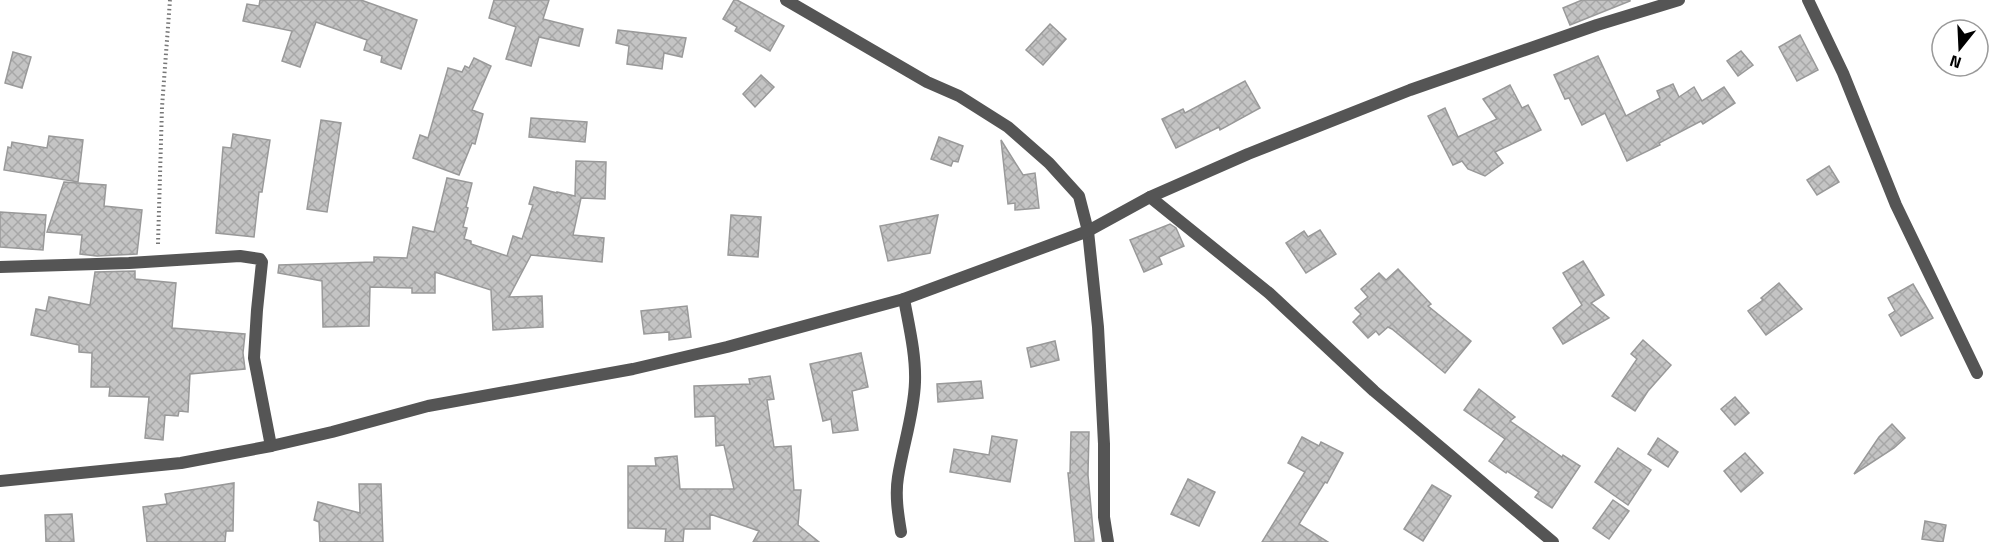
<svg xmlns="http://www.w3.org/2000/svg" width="2008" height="542" font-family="'Titillium Web',sans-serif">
<defs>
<pattern id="building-cross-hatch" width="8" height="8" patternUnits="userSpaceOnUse" patternTransform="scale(1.5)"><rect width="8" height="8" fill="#c4c4c4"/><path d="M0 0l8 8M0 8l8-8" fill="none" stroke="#a7a7a7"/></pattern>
</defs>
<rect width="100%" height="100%" fill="#fff"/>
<g fill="url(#building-cross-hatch)" stroke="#999" stroke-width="1.5">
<path d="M260,0H361L417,20L401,69L381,62L382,56L364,50L367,40L316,22L300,67L282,61L292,31L243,21L247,4L259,6Z"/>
<path d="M494,0H549L543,19L583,29L579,46L539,37L531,66L506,59L516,27L489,18Z"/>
<path d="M734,0H737L784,26L770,51L735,31L737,27L723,19Z"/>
<path d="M1582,0H1630V1L1570,25L1563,8Z"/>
<path d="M1050,24L1066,39L1043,65L1026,50Z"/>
<path d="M618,30L686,38L682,57L664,53L662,69L627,64L629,46L616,43Z"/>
<path d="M1800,35L1818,70L1797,81L1779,47Z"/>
<path d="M1741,51L1753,65L1738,76L1727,61Z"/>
<path d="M13,52L31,57L22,88L5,83Z"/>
<path d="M1598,56L1626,116L1660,98L1657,91L1673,84L1679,97L1694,87L1702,101L1724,87L1735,103L1703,124L1701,121L1659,143L1660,145L1627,161L1605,113L1582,125L1569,98L1565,99L1554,75Z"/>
<path d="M474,58L491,66L472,110L483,114L475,144L472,143L459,175L413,158L420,135L428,138L448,68L462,72L465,66L469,68Z"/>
<path d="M761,75L774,87L755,107L743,94Z"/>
<path d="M1245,81L1260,108L1220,130L1219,127L1176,148L1162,119L1183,109L1185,113Z"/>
<path d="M1510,85L1522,108L1528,105L1541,130L1495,152L1503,163L1485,176L1468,169L1462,161L1453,165L1428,116L1445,108L1458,137L1497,119L1483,99Z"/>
<path d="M531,118L587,122L585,142L529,137Z"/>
<path d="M321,120L341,123L327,212L307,209Z"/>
<path d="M233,134L270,140L262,192H259L254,237L216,233L223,147L231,148Z"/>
<path d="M49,136L83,140L78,182L4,170L8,147L11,148L12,142L47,148Z"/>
<path d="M939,137L963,146L958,162L953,161L951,166L931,159Z"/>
<path d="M1001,140L1023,175L1035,173L1039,208L1015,210V203L1008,204Z"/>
<path d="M576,161L606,162L605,199L581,198L573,235L604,238L602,262L531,255L509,297L542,296L543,327L493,330L491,290L435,272V293H412V288L370,287L369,326L323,327L322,281L278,273L279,265L374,262V257L407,258L413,227L434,232L447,178L472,183L466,207L468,208L463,227L467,228L464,239L471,241V244L507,256L513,236L522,239L533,205L529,204L534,187L557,193V192L575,196Z"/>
<path d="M1829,166L1839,182L1817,195L1807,180Z"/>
<path d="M64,182L106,185L104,206L142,210L137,254L97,256L80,254L82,235L47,232Z"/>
<path d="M0,212L46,215L43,250L0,247Z"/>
<path d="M731,215L761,217L758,257L728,255Z"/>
<path d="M938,215L930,253L888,261L880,226Z"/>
<path d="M1170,224L1176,228L1184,246L1159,257L1162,264L1144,272L1130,240Z"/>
<path d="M1320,230L1336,254L1306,273L1286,243L1304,231L1308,237Z"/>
<path d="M1583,261L1604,295L1591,303L1609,318L1563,344L1553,328L1582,305L1563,273Z"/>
<path d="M1398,269L1431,304L1428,306L1471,341L1445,373L1392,329L1388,327L1379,335L1376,331L1368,338L1353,322L1361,314L1355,308L1368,297L1361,289L1379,273L1386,280Z"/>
<path d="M135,271V279L176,283L172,328L245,334L243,353L245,369L190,374L188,412L179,411L178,416L165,415L163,440L145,438L149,397L109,396L110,387H91L92,353L79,352V345L31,335L36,309L46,311L49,297L90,305L95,272Z"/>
<path d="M1779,283L1802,309L1766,335L1748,311L1763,300L1761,298Z"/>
<path d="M1913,284L1933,318L1901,336L1889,315L1895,311L1888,298Z"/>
<path d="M687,306L691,337L669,340V332L644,334L641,311Z"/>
<path d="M1643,340L1671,365L1648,391L1635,411L1612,396L1637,359L1631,354Z"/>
<path d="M1055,341L1059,360L1031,367L1027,348Z"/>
<path d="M861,353L868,387L852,391L858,430L833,433L831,419L823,421L810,364Z"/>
<path d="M770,376L774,399L767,400L774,447L791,446L794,490H801L798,525L819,542H753L759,531L710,514V529H684L683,542H665L666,529L628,528V466H656L655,458L677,456L680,489H734L724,445L716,446L715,416L695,417L694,386L750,384L749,379Z"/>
<path d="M981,381L983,398L938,402L937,384Z"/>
<path d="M1479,389L1515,417L1510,421L1562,457L1563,455L1580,466L1552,508L1535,497L1539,492L1507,471L1506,473L1489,461L1505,439L1464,410Z"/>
<path d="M1735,397L1749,413L1735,425L1721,409Z"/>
<path d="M1892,424L1905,438L1894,448L1854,474L1879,437Z"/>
<path d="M1071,432H1089L1088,475L1094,541L1075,542L1068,473H1070Z"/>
<path d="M992,436L1017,440L1010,482L950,472L954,449L989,455Z"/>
<path d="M1302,437L1319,446L1321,442L1343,453L1327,483L1325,482L1299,524L1328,542H1262L1305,472L1288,463Z"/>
<path d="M1658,438L1678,452L1668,467L1648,454Z"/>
<path d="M1618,448L1651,470L1628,505L1595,482Z"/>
<path d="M1745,453L1763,473L1741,492L1724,471Z"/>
<path d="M1188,479L1215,492L1199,526L1171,514Z"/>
<path d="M234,483L233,531H226L225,542H147L143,507L167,504L165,494Z"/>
<path d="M359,484H381L383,542H320L319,522L314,520L318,502L360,513Z"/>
<path d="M1432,485L1451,496L1423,541L1404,529Z"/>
<path d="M1613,500L1629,511L1609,539L1593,528Z"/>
<path d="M72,514L74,542H46L45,515Z"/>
<path d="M1925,521L1946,525L1943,542L1922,539Z"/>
</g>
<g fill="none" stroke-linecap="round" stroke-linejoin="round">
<path stroke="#777" stroke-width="4" stroke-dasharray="1.5 3" stroke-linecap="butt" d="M158,244L162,107L170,0"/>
<g stroke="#555" stroke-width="12">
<path d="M786,0L927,82L959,96L1008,127L1049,163L1079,196L1088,231L1098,327L1104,444V517L1108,542"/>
<path d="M1808,0L1843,73L1896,205L1977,373"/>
<path d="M1150,197L1269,293L1374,391L1553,542"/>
<path d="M0,267L129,263L240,256L260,259L262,262L257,310L254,358L271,446"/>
<path d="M0,481L181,463L271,446L332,432L428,406L633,369L727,347L904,299L1088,231L1150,197L1248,154L1410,90L1597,25L1679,0"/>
<path d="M901,532C898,514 895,495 898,477C903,445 914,414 915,382C916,355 909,326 904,299"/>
</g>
</g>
<g transform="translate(1960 48) rotate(198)"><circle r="28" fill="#ffffff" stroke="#999999" stroke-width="1.5"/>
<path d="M0-4.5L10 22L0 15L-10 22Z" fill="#000000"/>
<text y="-9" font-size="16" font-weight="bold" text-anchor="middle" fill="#000000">N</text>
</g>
</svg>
